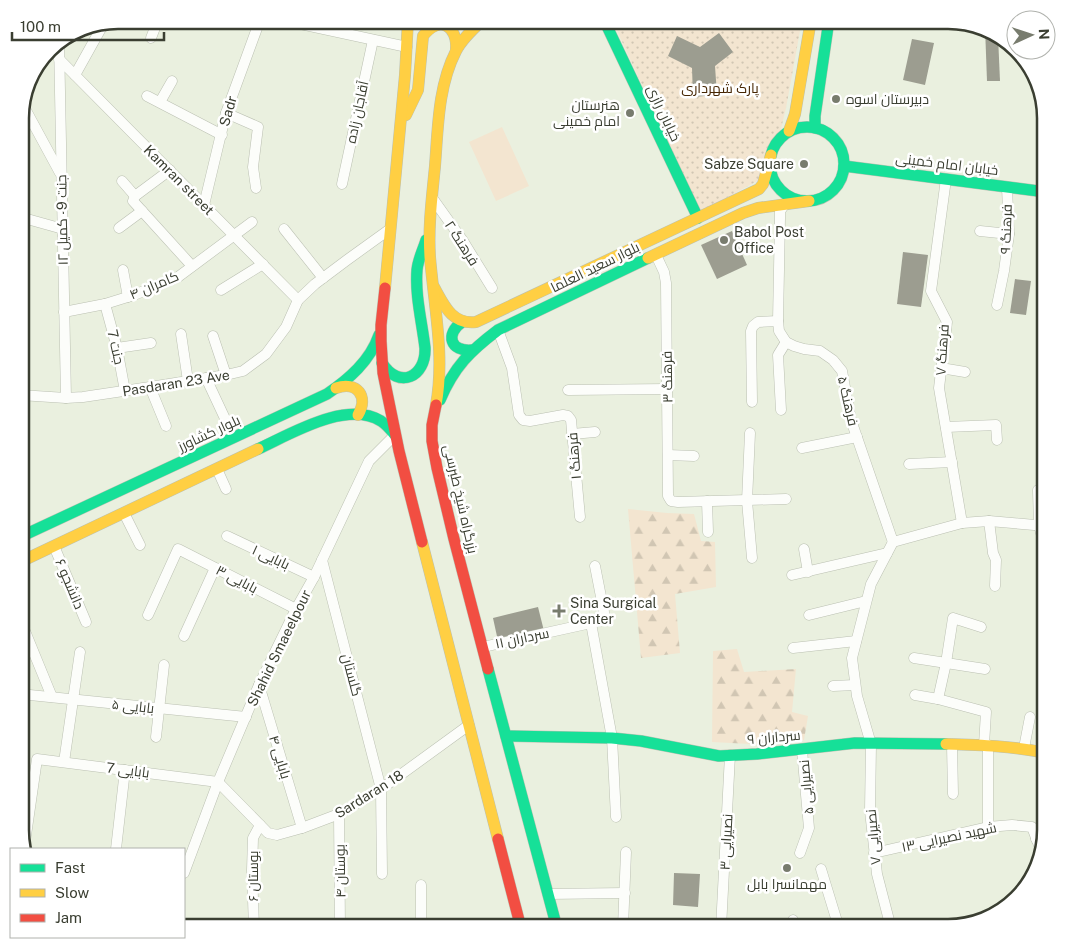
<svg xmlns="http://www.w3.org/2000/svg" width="1066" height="948" font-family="'Public Sans',Cairo,sans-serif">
<defs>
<pattern id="forest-firs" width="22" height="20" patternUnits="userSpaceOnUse" patternTransform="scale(1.25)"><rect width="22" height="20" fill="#f3e5d0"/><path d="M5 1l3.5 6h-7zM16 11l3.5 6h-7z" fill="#d1c6b3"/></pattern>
<pattern id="park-dots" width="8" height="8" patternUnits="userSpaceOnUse" patternTransform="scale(1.25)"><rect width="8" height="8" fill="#f3e5d0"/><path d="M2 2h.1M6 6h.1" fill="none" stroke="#d1c6b3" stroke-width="1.8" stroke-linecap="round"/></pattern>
</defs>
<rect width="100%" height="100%" fill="#eaf0df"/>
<g fill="url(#forest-firs)">
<path d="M628,509L667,513L694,514L701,541L715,542L716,587L675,594L680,653L641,658Z"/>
<path d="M737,649L744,672L796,669L792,712L808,716L804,740L767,745L712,742L713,651Z"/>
</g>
<path fill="url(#park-dots)" d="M612,20H802L786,108L778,141L770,163L768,175L701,212Z"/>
<path fill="#f3e5d0" d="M502,127L529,186L496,201L469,142Z"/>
<g fill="#9c9d90">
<path d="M890,20H907L905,29L889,25Z"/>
<path d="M985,27L998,36L1000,81H987Z"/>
<path d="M719,33L733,52L715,66L717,95L693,97L692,68L668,56L677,36L700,47Z"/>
<path d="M912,39L934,43L925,85L903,80Z"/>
<path d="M732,231L747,265L717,279L701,245Z"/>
<path d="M903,252L928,255L921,307L897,304Z"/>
<path d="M1015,279L1031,281L1026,315L1010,313Z"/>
<path d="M538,607L544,631L498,641L493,618Z"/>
<path d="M674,873L700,874L698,907L673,905Z"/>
</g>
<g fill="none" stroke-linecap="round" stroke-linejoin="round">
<g stroke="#bbc0b2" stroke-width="11">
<g id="street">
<path d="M282,20L407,47"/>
<path d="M151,38L158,20"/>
<path d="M59,41L66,398"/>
<path d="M59,59L298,300"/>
<path d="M75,75L104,23"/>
<path d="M147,96L222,135"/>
<path d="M160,102L172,81"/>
<path d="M22,103L60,173"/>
<path d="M226,113L258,127L253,167L256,188"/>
<path d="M170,170L135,196L133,201L192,266"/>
<path d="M946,179L931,291L947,322L939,388L962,523"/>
<path d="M122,181L135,196"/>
<path d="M342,184L373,40"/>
<path d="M433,199L463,241L492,288"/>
<path d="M785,204L780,211V218L778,321L779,331L786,342L794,346L804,349L820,351L833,360L842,371L851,420L893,542"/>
<path d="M204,205L226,113L260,20"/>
<path d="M20,217L63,229"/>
<path d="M119,228L142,211"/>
<path d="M284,229L323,278"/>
<path d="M980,231L1009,234"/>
<path d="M656,255L664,272L666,283L668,496L671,501L678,502L786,499"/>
<path d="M123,270L128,297"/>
<path d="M221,290L263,264"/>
<path d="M105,304L117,348L125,391"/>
<path d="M997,305L1004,271L1009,234L1007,187"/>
<path d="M64,312L105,304L134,295L178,277L252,222"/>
<path d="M498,330L512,368L519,415L523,420L530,421L563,415L568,416L571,420L580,517"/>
<path d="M181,334L188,381"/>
<path d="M213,336L226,375"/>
<path d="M117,348L151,343"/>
<path d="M941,368L965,372"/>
<path d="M206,378L228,425"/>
<path d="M150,387L166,426"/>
<path d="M568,390L668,389"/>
<path d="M20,395L66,398L83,397L150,387L226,375L243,371L266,354L286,327L298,300L315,284L347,260L390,229"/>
<path d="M752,402L751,331L753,326L758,322L778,321"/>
<path d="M781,410L778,355L786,342"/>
<path d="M946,427L996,425L997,440"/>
<path d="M750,433L747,501L752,558"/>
<path d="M572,434L595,432"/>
<path d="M802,448L857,437"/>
<path d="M668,455L694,456"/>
<path d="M909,464L952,462"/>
<path d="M217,469L226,489"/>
<path d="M1038,490L1039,525L1046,553"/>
<path d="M707,501L708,532"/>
<path d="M124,513L140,545"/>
<path d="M989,521L993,553L996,560L995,586"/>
<path d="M227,536L314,577"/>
<path d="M893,542L962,523L989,521L1046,526"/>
<path d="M54,546L86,622"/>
<path d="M804,549L808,572"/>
<path d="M322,560L381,789L382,874"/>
<path d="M792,575L887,553"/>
<path d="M148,615L178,549L296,609"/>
<path d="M809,615L866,601"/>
<path d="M20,619L52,697"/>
<path d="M591,623L612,738L616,817"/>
<path d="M184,636L215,568"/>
<path d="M483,647L600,621L604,618V612L595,566"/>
<path d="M793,648L856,641"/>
<path d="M914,658L985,669"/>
<path d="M259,685L302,828"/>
<path d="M833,686L855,685"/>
<path d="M20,694L246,717"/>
<path d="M915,695L938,699L986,712L984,745"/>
<path d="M938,699L946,663L953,618L981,627"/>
<path d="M156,737L164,665"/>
<path d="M952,745L953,794"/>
<path d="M1024,748L1030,717"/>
<path d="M64,762L80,652"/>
<path d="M339,814L340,928"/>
<path d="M988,827V745"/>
<path d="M1036,839L1046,817"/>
<path d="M24,849L37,759L218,782L268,833L277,835L302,828L339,814L381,789L469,725"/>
<path d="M116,849L125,770"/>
<path d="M800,853L809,828L802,750"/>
<path d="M874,853L988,827L1012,825L1032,827L1040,848"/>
<path d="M821,869L839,928"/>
<path d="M184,873L218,782L259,685L296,609L314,577L369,461L395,435"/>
<path d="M548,894L625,893"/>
<path d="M793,920L795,928"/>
<path d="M556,923L605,928"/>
<path d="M623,927L626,852"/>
<path d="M254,928L252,870L253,838L260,825"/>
<path d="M421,928V885"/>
<path d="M721,928L730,755"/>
<path d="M891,928L877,874L870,811L871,744L857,696L852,658L871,584L893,542"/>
</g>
</g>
<g stroke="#bbc0b2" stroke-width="12">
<g id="fast">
<path d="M604,20L698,218"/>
<circle cx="807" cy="164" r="37"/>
<path d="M815,128V116L829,20"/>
<path d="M844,166L1046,192"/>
<path d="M462,322C445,334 450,352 472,350"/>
<path d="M382,363C399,390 426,377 425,348C422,322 415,296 417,270C418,259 423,250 426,240"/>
<path d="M440,400C454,367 470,351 498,330L648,258"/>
<path d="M258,449C291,434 346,400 381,421C387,425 391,430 395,435"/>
<path d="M20,537L327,394C349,379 370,361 379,335"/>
<path d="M488,669L557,928"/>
<path d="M506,736L612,738L641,741L719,756L757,754L855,743L946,744"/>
</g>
</g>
<g stroke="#bbc0b2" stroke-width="12">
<g id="slow">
<path d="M406,115L418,90L423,36C439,15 458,25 456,50"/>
<path d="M789,131L795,114L811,20"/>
<path d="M648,258L743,213L758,208L809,201"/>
<path d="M434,287C444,305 452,325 476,322L759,189L763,184L771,155"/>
<path d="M385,288L405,75L408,20"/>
<path d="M336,388C357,381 369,396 358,415"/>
<path d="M436,405C445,356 434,306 430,257C428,227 432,197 435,166C438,128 438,86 456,51C462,39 473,29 483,20"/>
<path d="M422,542L498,839"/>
<path d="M20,562L258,449"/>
<path d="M946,744C980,745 1013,746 1046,753"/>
</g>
</g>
<g stroke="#bbc0b2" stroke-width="12">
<g id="jam">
<path d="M385,288L381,325V341L383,373L399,451L422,542"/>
<path d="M436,405L432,425V441L437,468L454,539L488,669"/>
<path d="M498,839L521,928"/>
</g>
</g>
<use href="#street" stroke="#fcfdfa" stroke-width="10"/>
<use href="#fast" stroke="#16e098" stroke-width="11"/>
<use href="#slow" stroke="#ffcf43" stroke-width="11"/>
<use href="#jam" stroke="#f24e42" stroke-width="11"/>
</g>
<g fill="#787c6e" stroke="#fff" stroke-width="2">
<circle cx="836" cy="99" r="5"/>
<circle cx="630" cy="113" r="5"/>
<circle cx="804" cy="164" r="5"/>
<circle cx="724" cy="240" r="5"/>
<path d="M556.5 603.5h5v5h5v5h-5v5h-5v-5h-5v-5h5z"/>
<circle cx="787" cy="868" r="5"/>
</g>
<g text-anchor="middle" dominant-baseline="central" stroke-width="5" stroke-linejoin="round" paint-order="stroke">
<g font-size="14" fill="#462603" stroke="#fff">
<text x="720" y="88">پارک شهرداری</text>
</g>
<g font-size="14" fill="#3a3e31" stroke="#fff" text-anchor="start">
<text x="846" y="99">دبیرستان اسوه</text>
<text x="620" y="105" text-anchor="end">هنرستان<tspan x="620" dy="16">امام خمینی</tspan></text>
<text x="794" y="164" text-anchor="end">Sabze Square</text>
<text x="734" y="232">Babol Post<tspan x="734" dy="16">Office</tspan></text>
<text x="570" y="603">Sina Surgical<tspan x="570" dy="16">Center</tspan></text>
<text x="787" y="884" text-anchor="middle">مهمانسرا بابل</text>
</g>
<g font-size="14" fill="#3a3e31" stroke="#fff">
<text transform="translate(228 111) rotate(-74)">Sadr</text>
<text transform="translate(357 112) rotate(-78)">آقاجان زاده</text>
<text transform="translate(664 113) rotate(65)">خیابان رازی</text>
<text transform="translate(947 164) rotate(7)">خیابان امام خمینی</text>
<text transform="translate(179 180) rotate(45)">Kamran street</text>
<text transform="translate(62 220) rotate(-91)">جنت 9 - کمیل ۱۲</text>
<text transform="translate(1006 229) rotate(-88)">فرهنگ ۹</text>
<text transform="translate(462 243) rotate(57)">فرهنگ ۲</text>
<text transform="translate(595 267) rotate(-26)">بلوار سعید العلما</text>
<text transform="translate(154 285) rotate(-23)">کامران ۴</text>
<text transform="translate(116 347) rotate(77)">جنت 7</text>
<text transform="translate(942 350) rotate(-86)">فرهنگ ۷</text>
<text transform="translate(667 377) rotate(-91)">فرهنگ ۳</text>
<text transform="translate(176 383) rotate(-9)">Pasdaran 23 Ave</text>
<text transform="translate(848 401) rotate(77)">فرهنگ ۵</text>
<text transform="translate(209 433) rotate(-25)">بلوار کشاورز</text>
<text transform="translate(574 456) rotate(-95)">فرهنگ ۱</text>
<text transform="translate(461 499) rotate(77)">بزرگراه شیخ طبرسی</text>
<text transform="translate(271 557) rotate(25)">بابایی ۱</text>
<text transform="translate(237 579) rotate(27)">بابایی ۳</text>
<text transform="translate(70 584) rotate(67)">دانشجو ۶</text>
<text transform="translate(522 638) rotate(-12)">سرداران ۱۱</text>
<text transform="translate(279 648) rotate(-64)">Shahid Smaeelpour</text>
<text transform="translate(352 675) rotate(75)">گلستان</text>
<text transform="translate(133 706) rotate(6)">بابایی ۵</text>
<text transform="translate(774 737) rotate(-5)">سرداران ۹</text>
<text transform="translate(280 757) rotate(73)">بابایی ۴</text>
<text transform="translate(128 770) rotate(7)">بابایی 7</text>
<text transform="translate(806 787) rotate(-95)">نصیرایی ۵</text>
<text transform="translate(369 794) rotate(-32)">Sardaran 18</text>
<text transform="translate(873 837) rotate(-95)">نصیرایی ۷</text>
<text transform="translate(949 837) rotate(-12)">شهید نصیرایی ۱۳</text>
<text transform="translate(726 842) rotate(-87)">نصیرایی ۳</text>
<text transform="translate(340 871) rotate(-91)">بوستان ۴</text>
<text transform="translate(253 876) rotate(-90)">بوستان ۶</text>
</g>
</g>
<path d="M0 0H1066V948H0ZM118 29H948A89 89 0 0 1 1037 118V830A89 89 0 0 1 948 919H118A89 89 0 0 1 29 830V118A89 89 0 0 1 118 29Z" fill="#fff" fill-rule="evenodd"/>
<path fill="none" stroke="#3a3e31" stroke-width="2.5" d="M118 29H948A89 89 0 0 1 1037 118V830A89 89 0 0 1 948 919H118A89 89 0 0 1 29 830V118A89 89 0 0 1 118 29Z"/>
<rect x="10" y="848" width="175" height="90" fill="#ffffff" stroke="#b0b2ad"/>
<rect x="20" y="864" width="25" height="8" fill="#16e098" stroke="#b0b2ad"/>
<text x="55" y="873" font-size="15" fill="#3a3e31">Fast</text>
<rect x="20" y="889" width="25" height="8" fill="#ffcf43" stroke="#b0b2ad"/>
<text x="55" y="898" font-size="15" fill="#3a3e31">Slow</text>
<rect x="20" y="914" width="25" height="8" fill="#f24e42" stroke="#b0b2ad"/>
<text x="55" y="923" font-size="15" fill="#3a3e31">Jam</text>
<g transform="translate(1031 35) rotate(87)"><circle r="24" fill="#ffffff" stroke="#b0b2ad"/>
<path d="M0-4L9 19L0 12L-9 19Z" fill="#787c6e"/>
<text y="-8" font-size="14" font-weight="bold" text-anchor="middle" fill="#3a3e31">N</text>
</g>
<path d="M12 32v8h152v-8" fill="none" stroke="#3a3e31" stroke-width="2.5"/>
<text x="20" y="32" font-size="15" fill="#3a3e31" stroke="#ffffff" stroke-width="4" paint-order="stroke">100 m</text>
</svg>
